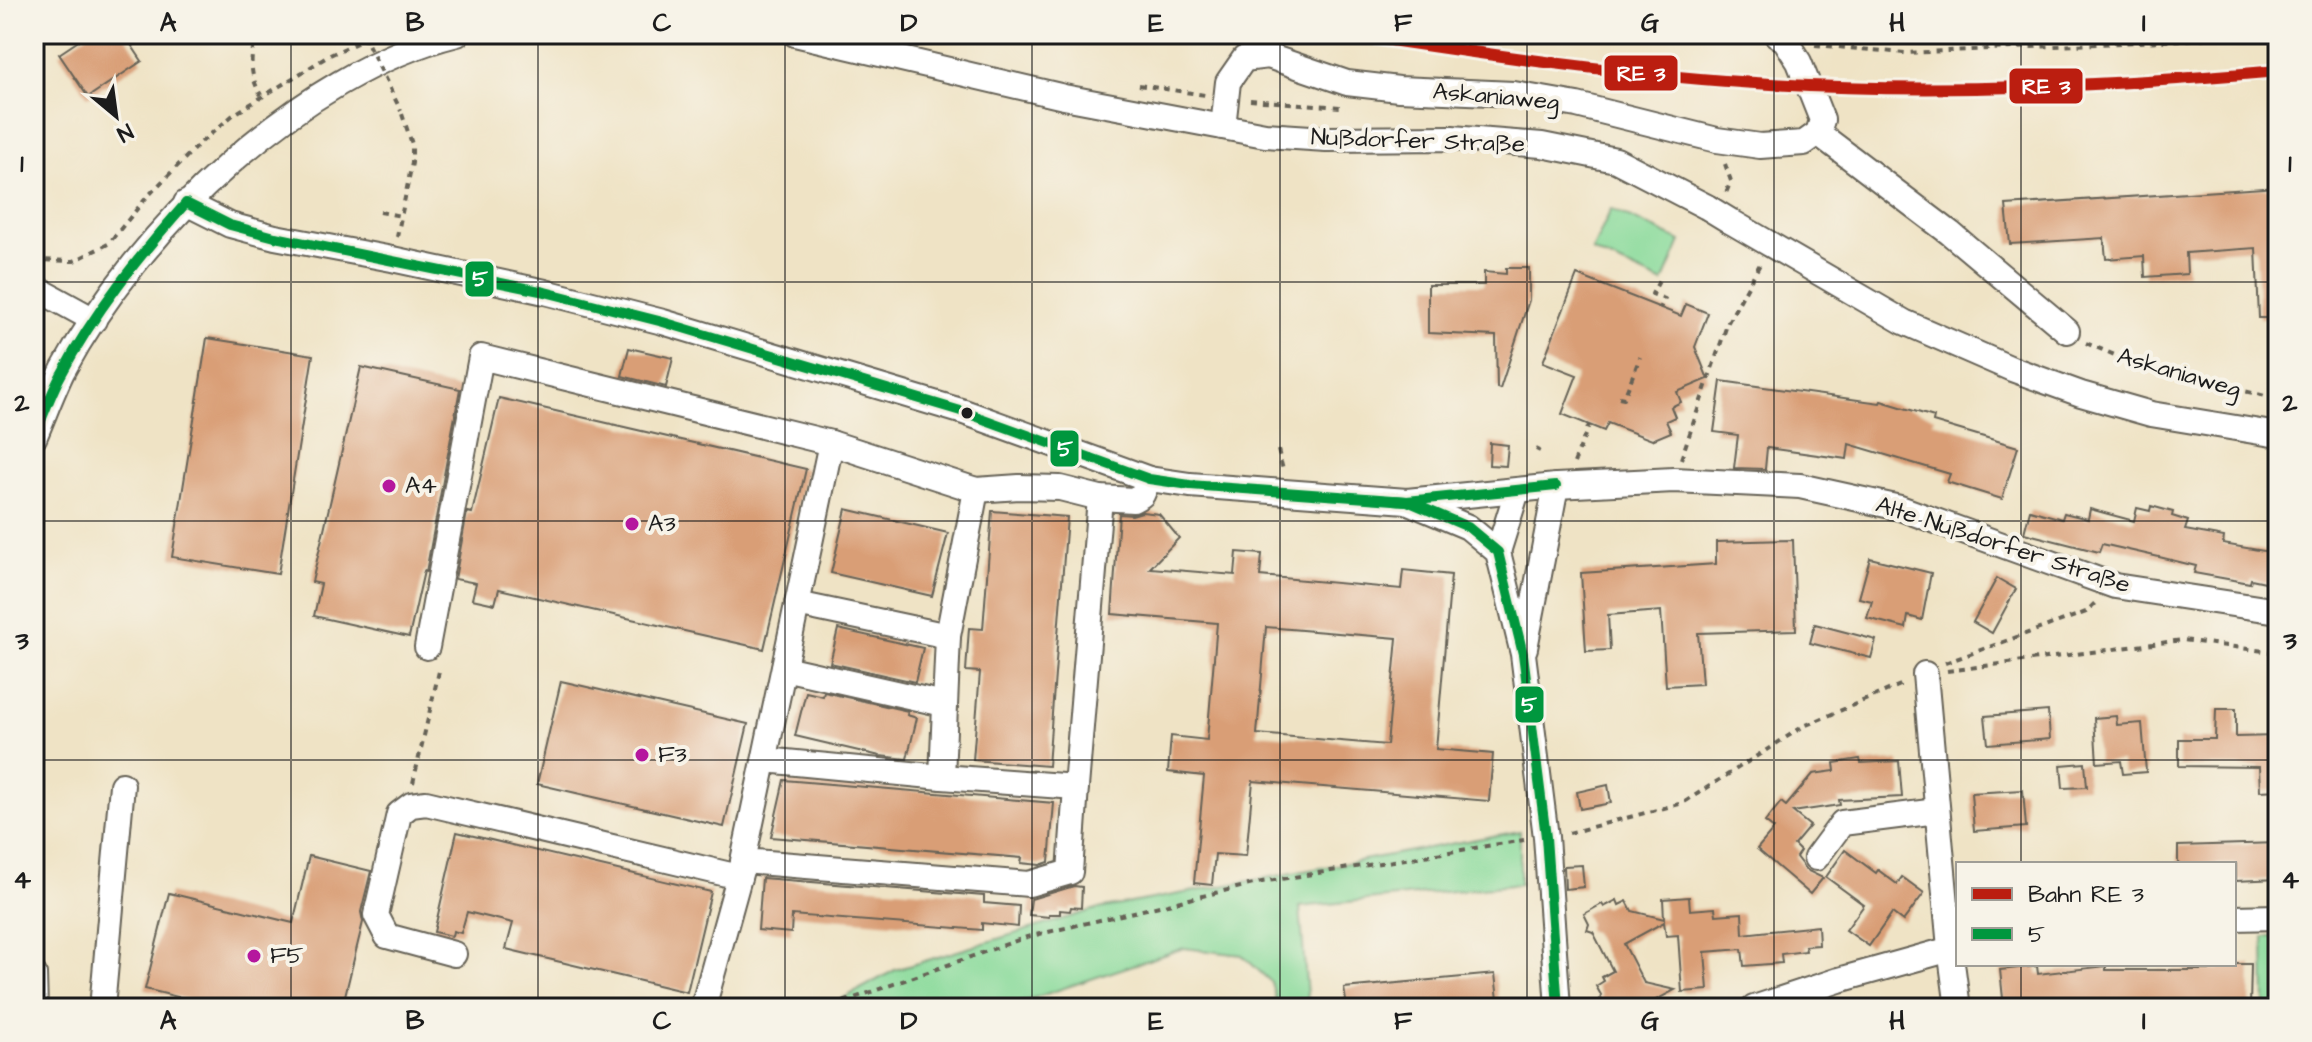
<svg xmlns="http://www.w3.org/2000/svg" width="2312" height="1042" font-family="'Architects Daughter',sans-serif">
<rect width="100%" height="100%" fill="#f7f3e8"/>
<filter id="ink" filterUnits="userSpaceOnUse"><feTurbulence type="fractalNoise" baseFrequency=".0125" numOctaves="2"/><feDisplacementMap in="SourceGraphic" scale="16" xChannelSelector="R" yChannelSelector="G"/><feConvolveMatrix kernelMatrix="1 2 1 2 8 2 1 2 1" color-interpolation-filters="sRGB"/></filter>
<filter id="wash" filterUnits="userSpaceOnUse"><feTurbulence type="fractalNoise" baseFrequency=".006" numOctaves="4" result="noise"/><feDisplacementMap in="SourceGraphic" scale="32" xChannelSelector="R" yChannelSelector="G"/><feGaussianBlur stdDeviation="1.8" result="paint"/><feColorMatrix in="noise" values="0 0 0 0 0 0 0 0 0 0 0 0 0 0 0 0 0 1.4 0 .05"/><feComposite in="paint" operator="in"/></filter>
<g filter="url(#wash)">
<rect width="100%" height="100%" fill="#efe3c5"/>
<g fill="#88da9a" stroke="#527b5b" stroke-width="2">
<path d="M1611,209L1681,241L1663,283L1592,251Z"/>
<path d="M1520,831V884L1300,907L1308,1008H1278L1271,982L1242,955L1184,948L1004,1008H826L895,970L1093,910Z"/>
<path d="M2264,937H2278V1008H2265Z"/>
</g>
<g id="blocks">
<g fill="#d99e76" fill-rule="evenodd">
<path d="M89,34H124L142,61L88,97L59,54Z"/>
<path d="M2278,187V318H2259L2256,248L2186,253L2187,274L2145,277L2144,256L2106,259L2104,238L2010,244L2006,205Z"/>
<path d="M1506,268H1529V300L1500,389L1497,388L1496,336L1428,333V285H1484V272L1506,274Z"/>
<path d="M1577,275L1681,316L1686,304L1708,313L1695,347L1708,379L1677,392L1681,402L1671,407L1675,417L1666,421L1671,432L1652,440L1608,423L1604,431L1562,414L1577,375L1543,362Z"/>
<path d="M207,338L313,355L278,574L172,557Z"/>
<path d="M629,348L673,358L666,387L622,376Z"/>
<path d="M361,367L460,389L426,572L424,571L409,637L314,616L321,584L312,582Z"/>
<path d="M1721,381L1880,403L1881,401L1934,417L1933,422L2018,447L2002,499L1947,482L1950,474L1849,444L1847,459L1767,448L1765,469L1734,468L1738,435L1714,432Z"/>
<path d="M499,398L806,469L764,649L499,589L495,604L472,599L476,583L455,579L467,512L472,513Z"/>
<path d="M1490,443L1508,445L1506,466L1489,465Z"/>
<path d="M2151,506L2173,512L2172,516L2188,521L2185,530L2224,537L2223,544L2276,553L2270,583L2251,579L2250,583L2194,573L2196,566L2159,557L2102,544L2099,552L2024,533L2030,510L2062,519L2064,513L2088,519L2090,509L2134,521L2137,508L2150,511Z"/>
<path d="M846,509L948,533L932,596L831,573Z"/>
<path d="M992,511L1067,517L1048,766L973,760L980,672L966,671L969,628L983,629Z"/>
<path d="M1142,512L1159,514L1179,538L1150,568L1235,575L1237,552L1262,554L1260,576L1401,589L1403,570L1451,575L1436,749L1493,754L1489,801L1253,781L1246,856L1215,854L1212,885L1194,883L1204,776L1168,772L1171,736L1207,740L1217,623L1112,614L1119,514L1132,515ZM1266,627L1397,638L1387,745L1257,734Z"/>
<path d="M1793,540L1796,630L1698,633L1702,684L1666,686L1661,611L1608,615L1610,650L1586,651L1581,573L1716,564V542Z"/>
<path d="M1870,558L1931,573L1922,620L1908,616L1906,628L1867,618L1872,601L1859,598Z"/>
<path d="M1997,578L2016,589L1992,633L1973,622Z"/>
<path d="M1815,624L1876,640L1871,658L1810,643Z"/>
<path d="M838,629L923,648L915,682L830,663Z"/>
<path d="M561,681L748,724L724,827L537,784Z"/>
<path d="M806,692L823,696L824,692L908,711L907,715L917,718L907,759L880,756L795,736Z"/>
<path d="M2216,709H2236V737L2278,736V790L2260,791L2259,767L2179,766V739H2215Z"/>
<path d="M2048,711L2050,739L1988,744L1985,716Z"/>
<path d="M2116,716L2117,725L2142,723L2146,772L2123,774L2121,761L2097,763L2094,718Z"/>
<path d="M1860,759L1861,763L1899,761L1902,797L1839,800L1840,805L1793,812L1810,826L1794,845L1800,851L1796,857L1806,870L1823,878L1810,894L1757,849L1774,829L1765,822L1781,802L1786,806L1813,774L1835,771L1834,763Z"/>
<path d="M2085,763L2087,787L2063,788L2061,765Z"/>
<path d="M784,780L1054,803L1049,862L1040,865L1021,863L1022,858L771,837Z"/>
<path d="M1608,785L1611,803L1580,809L1577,792Z"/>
<path d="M2023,790L2026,827L1974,831L1971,793Z"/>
<path d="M457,832L711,892L687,992L506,949L513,923L467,912L461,933L453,931L452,936L434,932Z"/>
<path d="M2278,843V879L2236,881V864H2178V846Z"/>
<path d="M1845,850L1876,873L1878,870L1897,884L1902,877L1924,893L1903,921L1892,913L1869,946L1846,930L1864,905L1826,877Z"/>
<path d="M309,856L371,871L361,912L363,922L342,1008H223L145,989L169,893L293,923Z"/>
<path d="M1582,865L1584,887L1565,889L1564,866Z"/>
<path d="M762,878L984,896V903L1019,906L1018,927L982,923V930L792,915L791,933L758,930Z"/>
<path d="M1074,886L1082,887L1081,908L1071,907L1070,911L1060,910V914H1049V917L1029,915L1031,899Z"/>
<path d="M1689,897L1690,910L1715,908L1716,915L1742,913L1743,934L1818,926L1819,945L1805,946L1806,951L1781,954L1782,963L1744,966L1742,949L1705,952L1708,990L1682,992L1678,935L1666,936L1664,922L1624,944L1644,983L1675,990L1641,1008H1608L1600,1001L1601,995L1596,986L1604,981L1602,977L1613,971L1593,932L1587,930L1589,924L1584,914L1602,904L1604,907L1617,900L1619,905L1627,901L1632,911L1664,919L1663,899Z"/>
<path d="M2219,964H2251L2250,1008H2134V1003L2094,1008H2004L2000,970L2037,966L2038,974L2106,966V970H2219Z"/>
<path d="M1495,974L1499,1008H1347L1344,988Z"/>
</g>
</g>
</g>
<g filter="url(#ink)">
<use href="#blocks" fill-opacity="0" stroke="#666257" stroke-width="2"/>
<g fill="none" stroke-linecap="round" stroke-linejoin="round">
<g stroke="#666257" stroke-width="28">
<g id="minor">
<path d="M795,34L1064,97L1265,135L1326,139L1452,138L1542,145L1616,160L1707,207"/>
<path d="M1223,127L1228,82L1244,59L1268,56L1347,83L1399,89L1514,94L1577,105L1717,140L1760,146L1804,143L1818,133L1822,120L1799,62L1785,40L1776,34"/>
<path d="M1818,133L1950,233L2067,331"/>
<path d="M186,203L230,225L275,237L392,259L545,292L663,322L964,412L1149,479L1190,485L1407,501L1556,486L1674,480L1800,486L1900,508L2115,586L2278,611"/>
<path d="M1730,221L1904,322L2012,369L2081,394L2151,414L2278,435"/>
<path d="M34,287L94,320"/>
<path d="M34,438C44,415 52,392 63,370C138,230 299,73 457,34"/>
<path d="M831,443L743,861L1029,884L1070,872L1076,787"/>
<path d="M976,490L948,636L942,777L1076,787L1100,498"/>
<path d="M1411,503L1468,527L1498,552L1523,654L1546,837L1558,1008"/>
<path d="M1498,552L1517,491"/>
<path d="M797,604L948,636"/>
<path d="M427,647L481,357L831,443L976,490L1019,487L1060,488L1100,498L1133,500L1142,495L1149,479"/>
<path d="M1525,648L1556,486"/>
<path d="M784,668L944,704"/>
<path d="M1925,674L1950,948L1958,1008"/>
<path d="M765,760L942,777"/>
<path d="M1816,858L1842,823L1937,811"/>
<path d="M2234,918L2278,917"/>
<path d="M454,954L387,936L376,915L399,814L411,805L426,803L739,877"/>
<path d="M34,974L35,1008"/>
<path d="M704,1004L743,863"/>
<path d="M102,1008L122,785"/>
<path d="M1754,1008L1839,980L1958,947"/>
</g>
</g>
<g stroke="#666257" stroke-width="4" stroke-dasharray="6 6" stroke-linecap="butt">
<path d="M258,34C249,54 249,76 261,95"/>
<path d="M349,34L354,44"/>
<path d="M1815,45L1905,53L2182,40L2257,34"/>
<path d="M1139,85L1205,95"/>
<path d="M1250,100L1341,107"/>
<path d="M1725,164L1731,181L1726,193"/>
<path d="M380,212L401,216"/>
<path d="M397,237L412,163V144L401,111"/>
<path d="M34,260L74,261L108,244L147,197L198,145L233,115L330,55L376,34"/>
<path d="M1659,281L1652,294L1665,299L1660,308"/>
<path d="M2086,343L2146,368L2278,399"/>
<path d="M1619,397L1624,398L1640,357"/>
<path d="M1536,449L1540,451"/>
<path d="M1278,450L1283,470"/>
<path d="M1681,459L1728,322L1760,264"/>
<path d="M1574,463L1589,425"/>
<path d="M1945,663L2086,612L2095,603"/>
<path d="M1947,671L2183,640L2278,653"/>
<path d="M413,783L440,667"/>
<path d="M1569,833L1683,803L1804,726L1905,683"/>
<path d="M834,1008L840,1003L1027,937L1262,882L1524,840"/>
</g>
<use href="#minor" stroke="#fff" stroke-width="24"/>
<g stroke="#666257" stroke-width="28" stroke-linecap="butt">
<path id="minor-bridge" d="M1707,207L1730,221"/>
</g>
<path stroke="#666257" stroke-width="4" stroke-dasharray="6 6" stroke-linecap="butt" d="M363,34L401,111"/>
<use href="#minor-bridge" stroke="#fff" stroke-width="24"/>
<g stroke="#f7f3e8" stroke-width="16">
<g id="bus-1">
<path d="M186,203L230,225L275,237L545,292L663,322L964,412L1149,479L1190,485L1407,501L1468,527L1498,552L1523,654L1546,837L1558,1008"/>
<path d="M34,438C43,417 50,395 61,375C94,312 139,256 186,203"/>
<path d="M1394,500L1407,501L1556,486"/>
</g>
</g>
<use href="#bus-1" stroke="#00973e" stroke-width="10"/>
<g stroke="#f7f3e8" stroke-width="18">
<path id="rail-1" d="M1351,34C1490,55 1630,76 1771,84C1940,94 2109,86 2278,71"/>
</g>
<use href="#rail-1" stroke="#bb1e10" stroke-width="12"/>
</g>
</g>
<path fill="none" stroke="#1c1c1c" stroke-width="2" stroke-opacity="0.55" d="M291,34V1008M538,34V1008M785,34V1008M1032,34V1008M1280,34V1008M1527,34V1008M1774,34V1008M2021,34V864M34,282H2278M34,521H2278M34,760H2278M2021,964V1008"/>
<circle fill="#1c1c1c" stroke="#f7f3e8" stroke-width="3" cx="967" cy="413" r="7"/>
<g fill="#b5179e" stroke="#f7f3e8" stroke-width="3">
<circle cx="389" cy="486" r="8"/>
<circle cx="632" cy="524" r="8"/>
<circle cx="642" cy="755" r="8"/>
<circle cx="254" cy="956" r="8"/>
</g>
<g text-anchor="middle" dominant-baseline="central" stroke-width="8" stroke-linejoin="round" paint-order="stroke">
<g font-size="24" fill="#1c1c1c" stroke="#f7f3e8">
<text transform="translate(1496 97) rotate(5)">Askaniaweg</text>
<text transform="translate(1418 141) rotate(2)">Nußdorfer Straße</text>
<text transform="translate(2179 373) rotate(16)">Askaniaweg</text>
<text transform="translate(2003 545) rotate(18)">Alte Nußdorfer Straße</text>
</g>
<g font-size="24" fill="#1c1c1c" stroke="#f7f3e8" text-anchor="start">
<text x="405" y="486">A4</text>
<text x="648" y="524">A3</text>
<text x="658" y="755">F3</text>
<text x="270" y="956">F5</text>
</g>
</g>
<g stroke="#f7f3e8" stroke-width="3">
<rect x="1603" y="54" width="76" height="38" rx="8" fill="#bb1e10"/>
<rect x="2008" y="67" width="76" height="38" rx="8" fill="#bb1e10"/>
<rect x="464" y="260" width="31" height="38" rx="8" fill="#00973e"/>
<rect x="1049" y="429" width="31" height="39" rx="8" fill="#00973e"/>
<rect x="1514" y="685" width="31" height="39" rx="8" fill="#00973e"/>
</g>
<g font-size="22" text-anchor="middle" font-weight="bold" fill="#fff">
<text x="1641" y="81">RE 3</text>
<text x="2046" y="94">RE 3</text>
<text x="480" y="286">5</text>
<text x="1065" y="456">5</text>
<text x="1529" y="712">5</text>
</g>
<rect width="2312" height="1042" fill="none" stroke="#f7f3e8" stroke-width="88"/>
<rect x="1956" y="862" width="280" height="104" fill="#f7f3e8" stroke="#9f9d96" stroke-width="2"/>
<rect x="1972" y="888" width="40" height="12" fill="#bb1e10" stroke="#9f9d96" stroke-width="2"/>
<text x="2028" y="902" font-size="24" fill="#1c1c1c">Bahn RE 3</text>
<rect x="1972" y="928" width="40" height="12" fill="#00973e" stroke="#9f9d96" stroke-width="2"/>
<text x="2028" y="942" font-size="24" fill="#1c1c1c">5</text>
<g transform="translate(116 116) rotate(151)" stroke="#f7f3e8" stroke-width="6" paint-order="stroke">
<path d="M0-6L14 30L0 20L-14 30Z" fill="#1c1c1c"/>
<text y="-12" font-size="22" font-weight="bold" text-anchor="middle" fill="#1c1c1c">N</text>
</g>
<rect x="44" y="44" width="2224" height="954" fill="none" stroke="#1c1c1c" stroke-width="3"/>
<g font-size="26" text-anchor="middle" font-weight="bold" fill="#1c1c1c">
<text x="168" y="31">A</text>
<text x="415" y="31">B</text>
<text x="662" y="31">C</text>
<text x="909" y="31">D</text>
<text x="1156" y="31">E</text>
<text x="1403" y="31">F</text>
<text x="1650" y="31">G</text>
<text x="1897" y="31">H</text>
<text x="2144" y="31">I</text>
<text x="22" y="172">1</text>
<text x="2290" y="172">1</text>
<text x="22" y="411">2</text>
<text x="2290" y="411">2</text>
<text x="22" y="649">3</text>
<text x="2290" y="649">3</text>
<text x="22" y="888">4</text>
<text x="2290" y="888">4</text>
<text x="168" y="1029">A</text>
<text x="415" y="1029">B</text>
<text x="662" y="1029">C</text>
<text x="909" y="1029">D</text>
<text x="1156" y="1029">E</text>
<text x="1403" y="1029">F</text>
<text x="1650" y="1029">G</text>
<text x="1897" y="1029">H</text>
<text x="2144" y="1029">I</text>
</g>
</svg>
